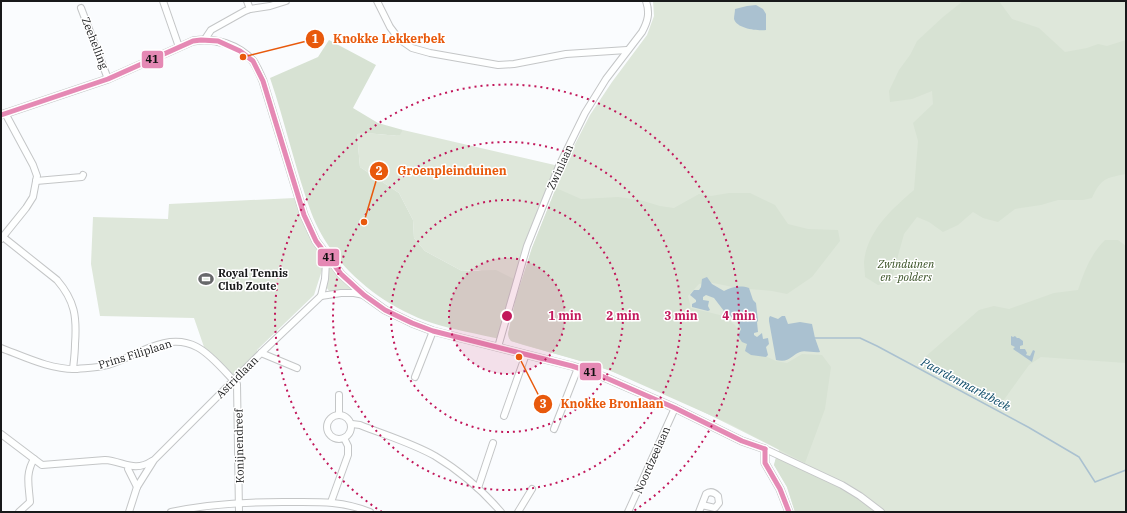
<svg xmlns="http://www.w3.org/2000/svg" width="1127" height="513" font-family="'IBM Plex Serif',serif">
<rect width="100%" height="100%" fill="#fafcfe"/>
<g fill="#dee7da">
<path d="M653,1H1126V512H795L787,487L774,465L779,450C724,422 668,393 611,371C578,358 544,352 511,341L509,338L508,334L516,298L532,248L556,188L574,146L590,115L612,82L647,35L654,16Z"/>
<path d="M403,130L559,166L516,280L478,270L462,271L425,251L414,238L413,220L399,193L360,167L357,134C372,132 385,136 399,135Z"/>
<path d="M294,198L324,264L314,295L257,350L258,352L235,376L204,347L194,318L100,316L91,264L93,217L168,219L169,204Z"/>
<path d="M328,264L354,289L353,290H338L330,292L326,287L328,275Z"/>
</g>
<g fill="#d7e2d3">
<path d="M963,1H999L1012,19L1039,28L1065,52L1087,48L1098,44L1107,46L1126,40V174C1106,178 1101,178 1092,198L1083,200H1058L1041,205L1015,209L998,222L983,218L973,212L958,225L943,232L929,222L917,217L904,234L893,274L888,283L878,285L865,277C865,272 864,267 864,262C867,231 892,209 914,190L918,141L913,123L933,104L932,91L912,99L890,102L889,91L899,70L910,55L917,41L943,17Z"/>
<path d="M329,40L376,65L353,108L378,123L403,130L400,135C385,136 372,132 357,134L360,167L399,193L413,220L414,238L425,251L462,271L496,270L516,280L500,339C478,334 454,330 432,323C379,305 331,265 311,212C295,168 285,122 270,78L318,57Z"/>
<path d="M556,188L581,199L618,197L640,200L660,206L674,208L699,194L711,196L729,193H750L775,205L788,224L808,229L838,230L840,241L812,277L787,294L772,291L738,288L708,282L699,284L688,296L691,308L724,316L735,325L743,339L763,355L776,361L787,363L802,354L822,355L831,367L825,409L805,463L730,424L611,371L587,363L511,341L509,338L508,334L516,298L532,248Z"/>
<path d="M1105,240H1118L1126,246V363L1041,357L1029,365L998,408L917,364L979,310L994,306L1009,309L1054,293L1078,290C1084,271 1091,254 1105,240Z"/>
<path d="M776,457L841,487L877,512H795L787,487L774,465Z"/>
</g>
<g fill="#aac1d0">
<path d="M756,5L763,9L766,14V30C758,31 737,29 734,19C734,16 735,12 735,9L747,6Z"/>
<path d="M707,277L712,284L724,291C731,287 740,285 749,288L753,300L756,303L758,321L757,322L758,332L754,333V335L757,337L762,333L763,339L768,338L769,344L766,347L768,355L766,357L751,355L745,351L747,344L742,342L738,336L741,329L736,319L727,315L714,298L706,295L703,297V300L709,301L708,306L710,310L708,311L692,307V304L696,302V300L690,295L694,290H699L701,287L702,279Z"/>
<path d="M770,316L778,319L782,316H785L788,324L800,322L812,324L815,338L820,352C814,353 804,350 800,352C790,356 790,363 776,360L769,321V318Z"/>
<path d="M1011,336L1013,337L1015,336L1017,338H1019L1023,341V345L1020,346V349H1025L1027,353L1026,355L1030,356L1033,350L1035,351L1032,362L1013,349L1015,347L1011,345Z"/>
</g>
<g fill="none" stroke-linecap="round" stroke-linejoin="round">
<path stroke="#aac1d0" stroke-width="1.5" d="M813,338H860L877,346L1028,427L1079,457L1095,482L1126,470"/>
<g stroke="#c4c6c7" stroke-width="8">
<g id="minor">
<path d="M163,1L179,47"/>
<path d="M247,1L250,9"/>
<path d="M377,1L390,27L399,39L412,48L430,53L498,65L514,64L566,54L627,50"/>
<path d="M81,8L108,79"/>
<path d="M205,39L211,30L245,11L250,9L270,6L286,1"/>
<path d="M36,181L82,177L83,175"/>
<path d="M3,237L57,280C75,301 77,317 75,344C75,352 74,360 73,369"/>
<path d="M1,239L26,208L33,197L37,176L33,165L5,113"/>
<path d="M321,296L325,279L326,262L328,258"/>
<path d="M498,347L527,246L559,166L585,113L606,79L642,32C648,21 650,13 646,1"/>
<path d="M1,348C25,357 51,370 77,369C87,368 98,368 108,365C136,356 167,331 197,347C211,354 226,373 237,384L239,512"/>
<path d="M261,353L297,368"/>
<path d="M415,377L433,331"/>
<path d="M339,395V414"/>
<circle cx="339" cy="427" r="12"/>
<path d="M504,416L526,354"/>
<path d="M352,424L360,425C385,435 412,443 435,456C460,471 482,490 501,512"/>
<path d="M554,429L578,368"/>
<path d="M1,434L42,465L105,460C123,461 134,473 152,461"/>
<path d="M765,449L842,485L860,496L881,512"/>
<path d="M129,466L128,469L137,487"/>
<path d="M478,488L493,443"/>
<path d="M331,502L348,455V446L344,438"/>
<path d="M19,512L30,502C29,486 25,474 34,459"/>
<path d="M129,512L137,487L154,460L261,353L321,296L341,293H354L364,295"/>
<path d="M171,512C208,504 245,502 283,502C315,502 340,500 370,512"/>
<path d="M518,512L532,489"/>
<path d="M628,512L675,408"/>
<path d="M699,512L706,494C710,491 714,492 718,496L719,503L715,508L702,505"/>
</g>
</g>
<g stroke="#c4c6c7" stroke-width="9">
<path id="tertiary" d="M1,115L108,79L193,41C215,37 238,45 253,61C257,67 260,74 263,81L304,215L316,241L341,274L364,295L385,310L412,323L433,331L572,366L597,374L675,408L742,441L765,449V463L780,489L789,512"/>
</g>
<use href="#minor" stroke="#feffff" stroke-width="6"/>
<use href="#tertiary" stroke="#feffff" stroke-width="7"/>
<g stroke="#fff" stroke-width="8">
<g id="bus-1">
<path d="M1,115L108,79L193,41L201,40L218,41L240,51L253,61L263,81L304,215L316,241L341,274L364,295L385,310L412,323L433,331L572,366L597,374L675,408L742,441L765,449"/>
<path d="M765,449V463L780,489L789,512"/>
</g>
</g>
<use href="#bus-1" stroke="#e589b4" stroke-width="5"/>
</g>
<circle cx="507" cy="316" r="58" fill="#c2185b" fill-opacity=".12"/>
<g fill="none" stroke="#c2185b" stroke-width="2" stroke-dasharray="2 4">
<circle cx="507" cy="316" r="58"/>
<circle cx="507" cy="316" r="116"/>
<circle cx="507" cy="316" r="174"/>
<path d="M382 512A232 232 0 1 1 632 512"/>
</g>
<defs>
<g id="stadium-bare" transform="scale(1.2)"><path d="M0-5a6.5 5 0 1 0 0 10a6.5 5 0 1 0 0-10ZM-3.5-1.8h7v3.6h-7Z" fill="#67686a" stroke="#fff" stroke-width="2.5" paint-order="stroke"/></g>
</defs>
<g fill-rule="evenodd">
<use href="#stadium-bare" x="206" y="279"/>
</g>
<g text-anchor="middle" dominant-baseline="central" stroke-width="3" stroke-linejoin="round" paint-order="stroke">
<g font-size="11" fill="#18191a" stroke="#fff">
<text transform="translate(95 43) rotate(69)">Zeehelling</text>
<text transform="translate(560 167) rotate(-66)">Zwinlaan</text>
<text transform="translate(135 354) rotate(-17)">Prins Filiplaan</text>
<text transform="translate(237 377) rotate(-45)">Astridlaan</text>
<text transform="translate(239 446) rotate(-91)">Konijnendreef</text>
<text transform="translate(652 460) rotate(-66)">Noordzeelaan</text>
</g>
<g font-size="11" font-style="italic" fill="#354e21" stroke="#fff">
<text x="906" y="264">Zwinduinen<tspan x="906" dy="13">en -polders</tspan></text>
</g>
<g font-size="11" font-weight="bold" fill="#18191a" stroke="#fff" text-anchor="start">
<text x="218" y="273">Royal Tennis<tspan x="218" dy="13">Club Zoute</tspan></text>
</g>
<g font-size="12" font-style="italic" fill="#094865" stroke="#fff">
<text transform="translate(966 384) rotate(28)">Paardenmarktbeek</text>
</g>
</g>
<circle cx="507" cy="316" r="6" fill="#c2185b" stroke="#fff" stroke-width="2"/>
<g font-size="12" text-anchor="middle" font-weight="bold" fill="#c2185b" stroke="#fff" stroke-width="3" stroke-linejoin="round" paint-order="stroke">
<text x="565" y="320">1 min</text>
<text x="623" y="320">2 min</text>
<text x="681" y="320">3 min</text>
<text x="739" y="320">4 min</text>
</g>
<path fill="none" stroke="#e8590c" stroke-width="1.5" d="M243 57L315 39M364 222L379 171M519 357L543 404"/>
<g fill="#e8590c" stroke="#fff" stroke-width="1.5">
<circle cx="243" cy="57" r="4"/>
<circle cx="364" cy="222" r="4"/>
<circle cx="519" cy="357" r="4"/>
<circle cx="315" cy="39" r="10"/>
<circle cx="379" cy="171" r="10"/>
<circle cx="543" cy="404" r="10"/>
</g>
<g font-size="12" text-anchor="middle" font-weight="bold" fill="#fff">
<text x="315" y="43">1</text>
<text x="379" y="175">2</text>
<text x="543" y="408">3</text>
</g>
<g font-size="12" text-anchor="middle" font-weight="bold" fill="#e8590c" stroke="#fff" stroke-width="3" stroke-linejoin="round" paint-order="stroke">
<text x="389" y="43">Knokke Lekkerbek</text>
<text x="452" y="175">Groenpleinduinen</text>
<text x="612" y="408">Knokke Bronlaan</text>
</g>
<g stroke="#fff" stroke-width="1.5">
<rect x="141" y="50" width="23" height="19" rx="4" fill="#e589b4"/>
<rect x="317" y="248" width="23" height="19" rx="4" fill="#e589b4"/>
<rect x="579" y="362" width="23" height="19" rx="4" fill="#e589b4"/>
</g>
<g font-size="11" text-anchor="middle" font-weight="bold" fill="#111">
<text x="152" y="63">41</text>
<text x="329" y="261">41</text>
<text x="590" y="376">41</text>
</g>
<rect width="1127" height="513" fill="none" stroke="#18191a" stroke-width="4"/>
</svg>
